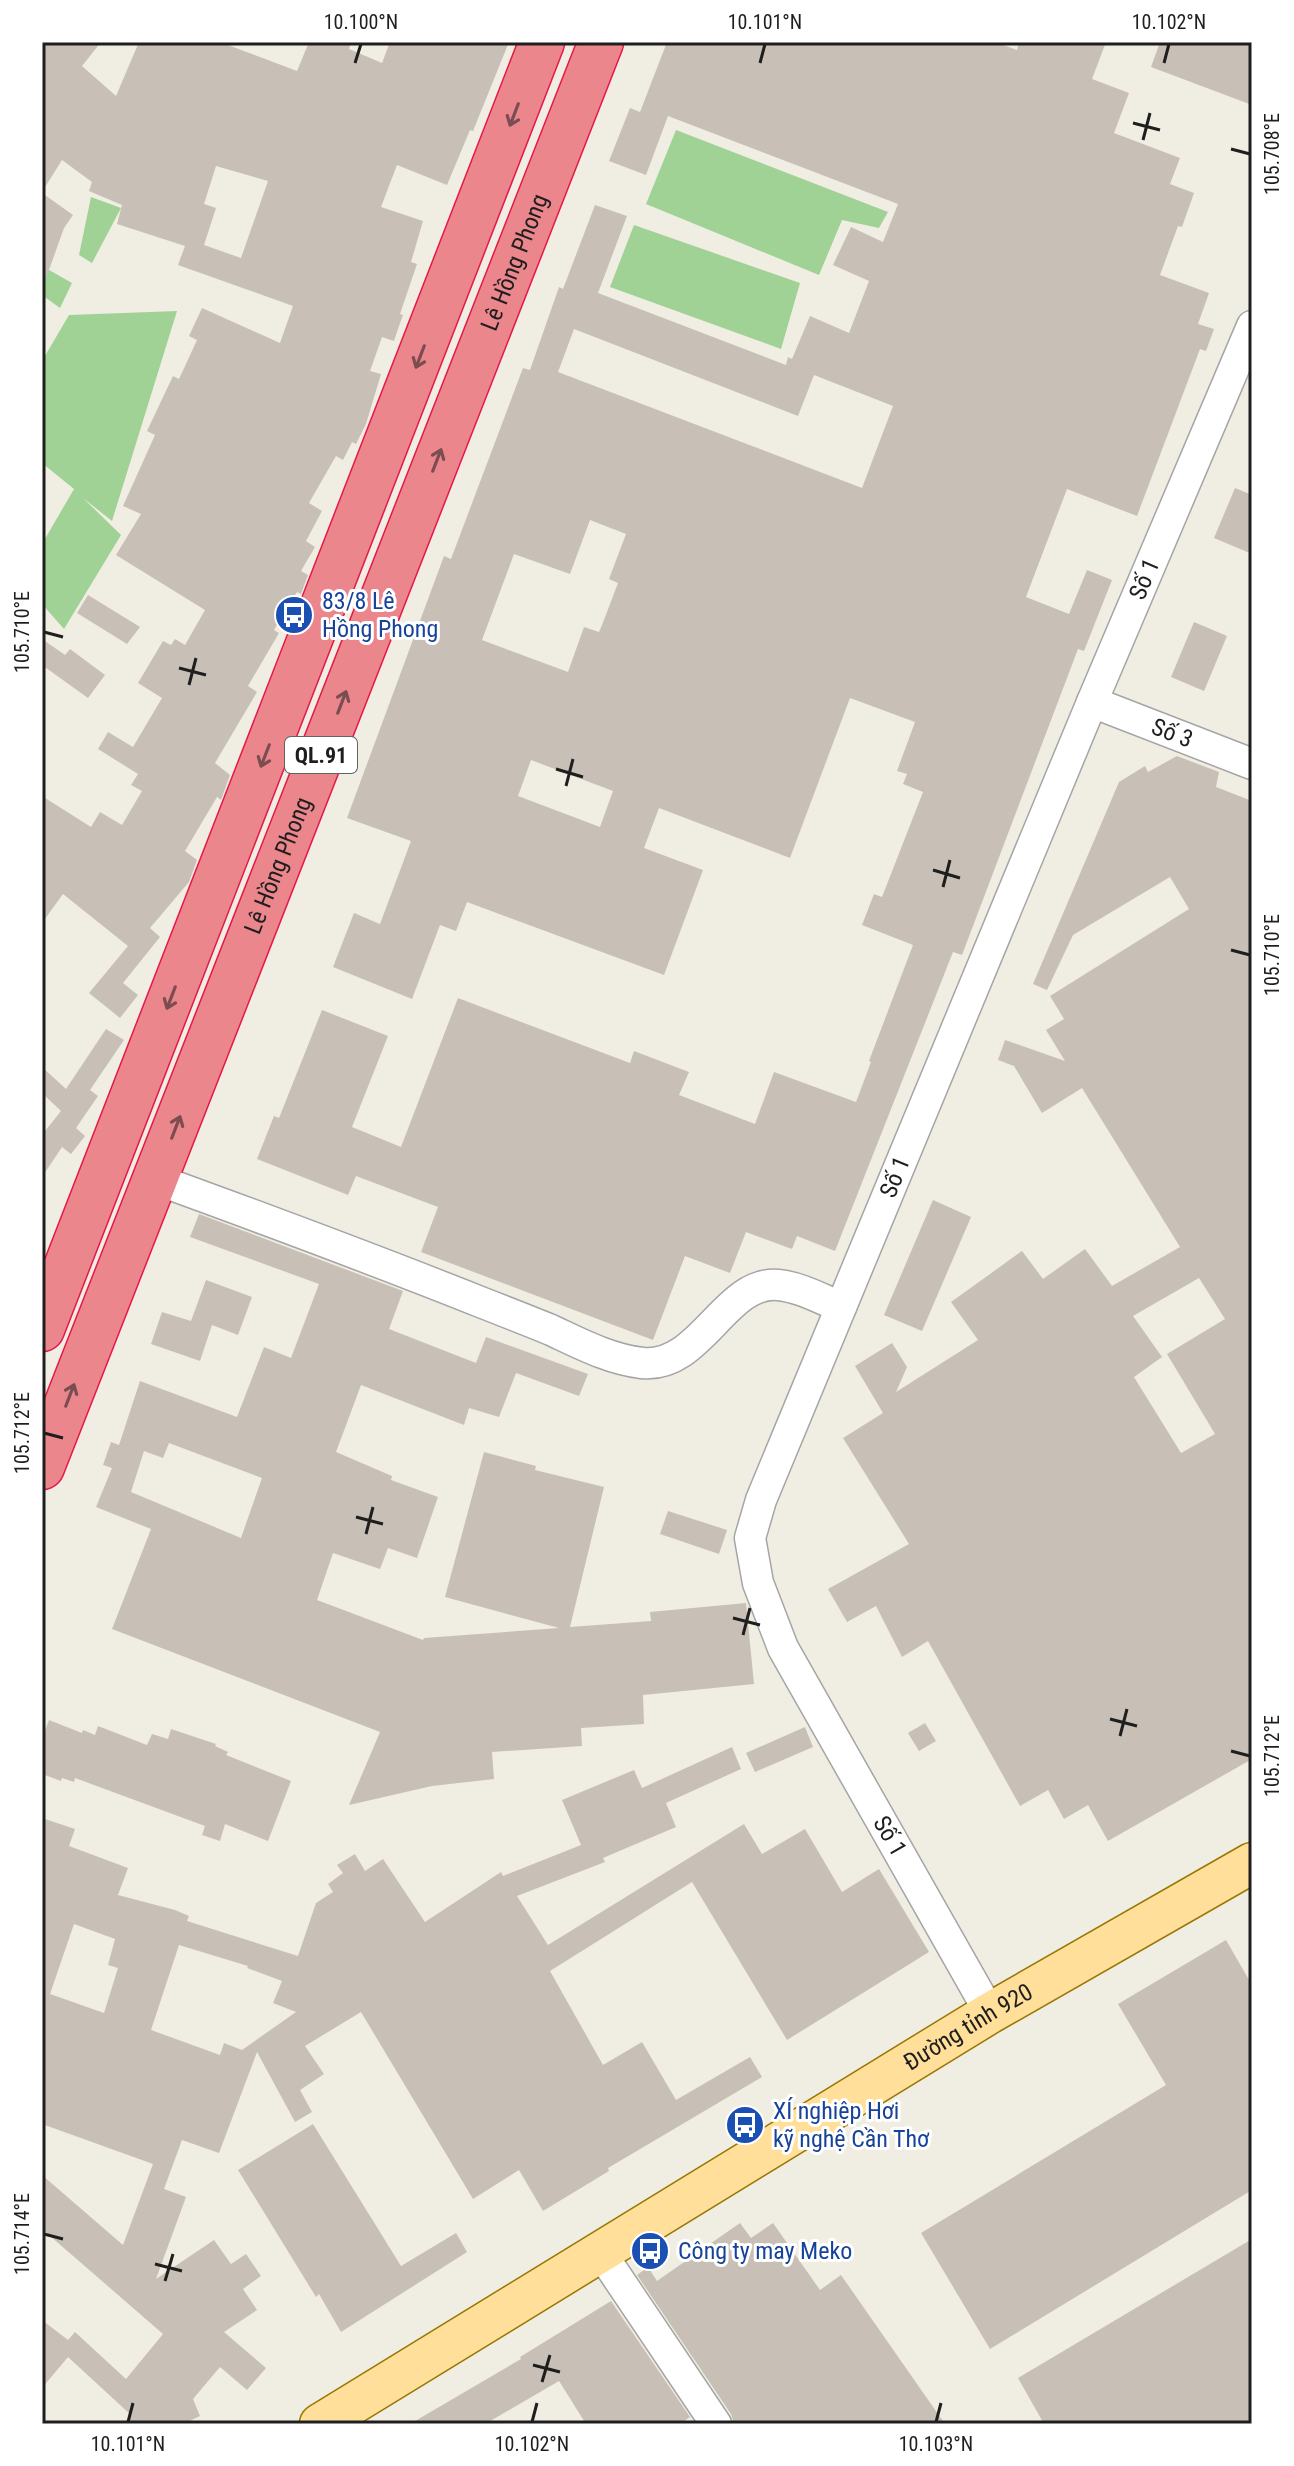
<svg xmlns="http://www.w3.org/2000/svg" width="1294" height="2466" font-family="'Roboto Condensed',sans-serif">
<rect width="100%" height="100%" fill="#f0ede3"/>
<g fill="#a0d295">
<path d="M676,130L888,212L879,228L842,220L819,275L646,204Z"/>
<path d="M91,197L121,208L92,263L79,255Z"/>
<path d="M634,225L800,283L781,349L610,287Z"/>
<path d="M42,266L72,283L60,308L42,295Z"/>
<path d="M177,311L112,521L83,498L121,535L64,629L42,604V544L74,489L42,463V361L69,315Z"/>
</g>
<g fill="#c8c0b6" fill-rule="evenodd">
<path d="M42,42H101L82,66L116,96L139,42H220L297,71L309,42H351L349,49L382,63L390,42H509L473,131L470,130L447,185L397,165L381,207L423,221L411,262L417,264L400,314L403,315L399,326L394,341L382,337L370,371L381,374L366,424L356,444L352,442L343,460L336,456L309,503L322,511L306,541L315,547L301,571L308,575L301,594L297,592L274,630L279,633L248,686L257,692L215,763L230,775L221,800L217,797L185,851L197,860L189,882L150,928L160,937L123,983L138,995L120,1018L89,993L128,946L63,894L42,923V796L91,827L100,812L122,825L142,791L131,785L138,774L98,749L108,732L133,747L162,698L138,683L163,641L171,645L175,639L185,645L205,610L116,555L141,514L123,506L155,435L147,431L173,376L179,379L197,340L189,336L202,308L280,343L293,306L178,265L185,246L117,224L122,205L89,191L92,182L62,160L42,192ZM216,166L268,181L241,258L204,245L216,208L204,204Z"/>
<path d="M667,42H995L1017,50L1019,42H1106L1092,79L1129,93L1114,133L1180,158L1170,184L1194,193L1182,227L1178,226L1160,275L1209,293L1198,324L1214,329L1206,351L1200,349L1137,516L1067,489L1026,597L1069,614L1087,570L1112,580L1084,651L1078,649L962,955L953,952L835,1251L797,1236L792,1249L746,1232L730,1273L685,1256L653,1340L421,1252L438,1207L356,1176L348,1195L257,1159L274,1116L279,1118L322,1010L388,1036L352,1127L401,1147L458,998L630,1063L634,1051L689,1072L679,1095L755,1124L774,1072L856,1102L871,1062L869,1061L913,945L862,925L874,894L882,897L923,792L903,784L907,774L897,771L915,722L850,698L790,858L659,808L644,848L703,870L664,975L467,902L456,931L440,925L412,999L333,967L354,913L380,924L411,841L347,818L444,556L451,559L523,368L530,370L559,287L563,289L595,205L627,216L598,293L786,365L788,357L792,359L810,316L849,333L869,281L833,265L851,227L883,242L898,204L668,116L646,175L609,161L630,108L640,112ZM574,329L798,416L814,375L893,406L862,488L558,372ZM590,520L626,534L609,579L618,583L602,625L599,632L584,627L568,672L482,640L514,554L570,574ZM531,760L613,791L600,827L518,796Z"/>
<path d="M1160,42H1252V105L1151,67Z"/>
<path d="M42,193L73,215L64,228L45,281L42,280Z"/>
<path d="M1235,488L1252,495V554L1214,538Z"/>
<path d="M88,595L140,627L127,644L77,613Z"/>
<path d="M1194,622L1227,636L1204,691L1171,677Z"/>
<path d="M42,639L65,655L70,649L105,675L88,698L42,665Z"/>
<path d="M1177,756L1219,772L1216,787L1252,801V1759L1108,1841L1088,1805L1064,1819L1048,1790L1020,1806L928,1641L902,1657L876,1606L847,1622L828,1589L909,1544L843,1438L883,1413L855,1366L892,1343L907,1367L896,1392L978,1340L951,1302L1022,1251L1043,1279L1085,1249L1112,1286L1180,1247L1082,1088L1042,1113L1014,1066L998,1060L1005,1040L1065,1061L1046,1030L1064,1019L1050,996L1189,909L1170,877L1073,935L1047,990L1033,984L1119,782L1145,766L1148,772ZM1199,1278L1225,1319L1167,1354L1215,1434L1181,1453L1134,1377L1162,1357L1133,1316Z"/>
<path d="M106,1029L124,1040L90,1090L98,1096L76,1128L85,1136L71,1154L62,1147L42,1177V1135L61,1111L42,1093V1067L66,1089Z"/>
<path d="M933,1200L971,1217L922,1331L884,1315Z"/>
<path d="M199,1214L403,1291L389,1329L476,1363L486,1337L588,1374L579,1396L516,1373L499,1417L469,1408L464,1425L361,1385L336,1452L392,1476L391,1480L438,1497L417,1558L388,1548L380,1569L333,1553L317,1600L423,1640L424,1638L559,1628L445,1597L484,1452L536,1466L535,1470L604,1487L570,1627L651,1621L650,1612L746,1603L754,1684L643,1695L644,1724L581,1728L582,1746L492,1752L494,1779L432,1786L349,1805L380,1732L112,1629L151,1529L96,1507L112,1468L103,1465L111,1442L119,1445L140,1381L237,1417L264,1347L291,1358L319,1284L190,1237ZM169,1443L262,1478L241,1538L131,1492L144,1451L163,1458Z"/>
<path d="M206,1280L252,1297L238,1335L212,1325L200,1361L151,1344L162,1312L191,1321Z"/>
<path d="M668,1511L727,1530L719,1554L660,1534Z"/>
<path d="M49,1720L82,1733L83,1730L95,1735L98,1726L147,1745L152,1734L168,1739L171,1729L216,1744L215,1746L228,1752L226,1755L291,1781L268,1841L225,1824L220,1841L202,1835L205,1826L75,1778L74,1782L62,1778L61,1781L42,1774V1738Z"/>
<path d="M925,1723L936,1741L919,1751L908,1733Z"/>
<path d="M805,1727L813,1747L755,1772L746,1753Z"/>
<path d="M732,1747L741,1769L666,1803L676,1827L603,1858L605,1862L517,1896L548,1945L744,1824L762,1854L805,1829L842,1892L879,1869L929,1952L787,2040L692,1882L550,1971L603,2065L642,2042L676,2100L750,2057L762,2077L608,2168L609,2171L543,2211L519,2170L473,2199L361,2012L305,2046L324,2074L300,2090L312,2112L295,2122L257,2052L219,2153L182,2140L164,2189L186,2197L156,2279L214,2240L231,2264L246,2254L261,2276L243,2289L257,2310L224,2332L266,2368L247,2390L220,2367L193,2399L200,2416L183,2424H124L131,2415L68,2357L42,2388V2320L68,2340L75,2332L126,2379L163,2334L42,2229V2175L123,2245L153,2164L42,2124V1818L75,1829L69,1846L128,1868L118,1895L175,1910L189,1916L187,1921L298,1956L316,1903L333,1892L328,1884L343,1873L337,1865L355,1854L365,1871L383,1859L425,1922L501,1872L503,1876L581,1845L562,1800L634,1770L642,1788ZM74,1924L115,1939L108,1965L118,1968L104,2013L50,1994ZM179,1945L248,1966L247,1968L282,1981L273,2003L296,2012L242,2050L224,2043L220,2055L151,2030Z"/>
<path d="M1226,1940L1252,1985V2190L990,2349L921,2233L1166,2085L1118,2004Z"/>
<path d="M313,2124L401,2266L456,2233L467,2252L341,2332L319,2294L316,2297L238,2170Z"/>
<path d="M740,2223L751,2238L773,2223L820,2290L841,2275L945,2424H734L731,2414L637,2275L648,2267L657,2281Z"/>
<path d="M1252,2239V2424H1044L1018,2378Z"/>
<path d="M611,2301L690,2417L680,2424H586L559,2381L485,2424H410L521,2359L520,2357Z"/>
</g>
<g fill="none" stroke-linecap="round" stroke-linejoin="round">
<g stroke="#a5a5a5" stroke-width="33">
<g id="minor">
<path id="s1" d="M1092,702L1252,764"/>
<path d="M155,1179C265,1219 375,1260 483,1303C506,1312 529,1321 551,1330C581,1344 609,1359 642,1363C701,1369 725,1280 778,1285C800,1287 821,1299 841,1307"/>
<path id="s2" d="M990,2013L783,1648L758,1583L750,1538L761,1500L1092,702L1252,326"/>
<path d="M601,2253L716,2424"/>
</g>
</g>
<g stroke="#987700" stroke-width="43">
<g id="major">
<path id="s3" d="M320,2424L990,2013L1252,1863"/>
</g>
</g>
<g stroke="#e61847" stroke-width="47">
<g id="highway">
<path d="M42,1329L542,42"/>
<path id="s4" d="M42,1467L601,42"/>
</g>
</g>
<use href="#minor" stroke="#fff" stroke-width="30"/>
<use href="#major" stroke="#ffdf99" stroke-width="40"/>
<use href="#highway" stroke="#ec868d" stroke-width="44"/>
</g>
<defs><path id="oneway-shaft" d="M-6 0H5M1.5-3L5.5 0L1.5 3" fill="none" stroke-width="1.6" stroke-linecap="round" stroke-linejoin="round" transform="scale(2)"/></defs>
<g stroke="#7b4d50">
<use href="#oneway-shaft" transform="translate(514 115) rotate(111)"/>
<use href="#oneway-shaft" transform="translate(420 357) rotate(111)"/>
<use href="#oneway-shaft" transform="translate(437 460) rotate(-69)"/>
<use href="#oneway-shaft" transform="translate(342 702) rotate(-69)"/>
<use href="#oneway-shaft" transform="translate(265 756) rotate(111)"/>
<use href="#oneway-shaft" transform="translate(171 998) rotate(111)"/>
<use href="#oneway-shaft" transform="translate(176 1127) rotate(-69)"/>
<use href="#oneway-shaft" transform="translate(70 1395) rotate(-69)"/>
</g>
<path fill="none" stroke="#1e1e1e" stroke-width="3" d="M355,63L361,44M760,63L765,44M1164,63L1169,44M1133,123L1160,130M1143,140L1150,113M1231,149L1250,154M44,632L63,637M179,668L206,675M189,685L196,658M556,769L583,777M566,786L573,759M933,870L960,878M943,887L950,860M1231,950L1250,955M44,1433L63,1438M356,1517L383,1524M366,1534L373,1507M733,1618L760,1625M743,1635L750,1608M1110,1719L1137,1726M1120,1736L1127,1709M1231,1751L1250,1756M44,2234L63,2239M155,2264L182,2271M165,2281L173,2254M533,2365L560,2372M542,2382L550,2355M128,2422L133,2403M532,2422L537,2403M936,2422L941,2403"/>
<defs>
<g id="bus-disc" transform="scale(2)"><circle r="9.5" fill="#1a4fb4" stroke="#fff"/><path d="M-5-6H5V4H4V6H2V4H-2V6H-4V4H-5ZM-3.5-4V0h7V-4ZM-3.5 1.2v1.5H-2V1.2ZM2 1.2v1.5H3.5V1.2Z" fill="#fff"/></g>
</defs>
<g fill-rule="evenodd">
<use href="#bus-disc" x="294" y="615"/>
<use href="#bus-disc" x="745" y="2125"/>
<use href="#bus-disc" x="650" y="2251"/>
</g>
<g text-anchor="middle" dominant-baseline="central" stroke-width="6" stroke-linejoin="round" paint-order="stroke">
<rect fill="#fff" stroke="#626262" stroke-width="2" x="285" y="737" width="72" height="36" rx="6"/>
<g font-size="22" font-weight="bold" fill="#1e1e1e">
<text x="321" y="755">QL.91</text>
</g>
<g font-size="24" fill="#1e1e1e" stroke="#fff">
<text stroke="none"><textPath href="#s4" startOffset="1294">Lê Hồng Phong</textPath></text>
<text stroke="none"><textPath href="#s2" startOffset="1572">Số 1</textPath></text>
<text stroke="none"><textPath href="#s1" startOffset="86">Số 3</textPath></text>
<text stroke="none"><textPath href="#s4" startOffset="646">Lê Hồng Phong</textPath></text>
<text stroke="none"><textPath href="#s2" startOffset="924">Số 1</textPath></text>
<text transform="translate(890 1836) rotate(60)">Số 1</text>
<text stroke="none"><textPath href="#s3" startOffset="760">Đường tỉnh 920</textPath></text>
</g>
<g font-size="24" fill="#164399" stroke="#fff" text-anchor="start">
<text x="322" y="601">83/8 Lê<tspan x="322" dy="28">Hồng Phong</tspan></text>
<text x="773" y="2111">XÍ nghiệp Hơi<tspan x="773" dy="28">kỹ nghệ Cần Thơ</tspan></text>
<text x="678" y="2251">Công ty may Meko</text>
</g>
</g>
<rect width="1294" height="2466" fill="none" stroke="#ffffff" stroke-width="88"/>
<rect x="44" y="44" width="1206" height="2378" fill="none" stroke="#1e1e1e" stroke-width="3"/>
<g font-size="20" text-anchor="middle" fill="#1e1e1e">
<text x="361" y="29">10.100°N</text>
<text x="765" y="29">10.101°N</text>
<text x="1169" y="29">10.102°N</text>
<text transform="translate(1272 154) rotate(-90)" y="7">105.708°E</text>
<text transform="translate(22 632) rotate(-90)" y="7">105.710°E</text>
<text transform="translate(1272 955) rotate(-90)" y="7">105.710°E</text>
<text transform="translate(22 1433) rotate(-90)" y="7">105.712°E</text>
<text transform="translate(1272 1756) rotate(-90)" y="7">105.712°E</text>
<text transform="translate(22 2234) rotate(-90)" y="7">105.714°E</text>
<text x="128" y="2451">10.101°N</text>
<text x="532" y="2451">10.102°N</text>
<text x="936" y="2451">10.103°N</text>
</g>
</svg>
